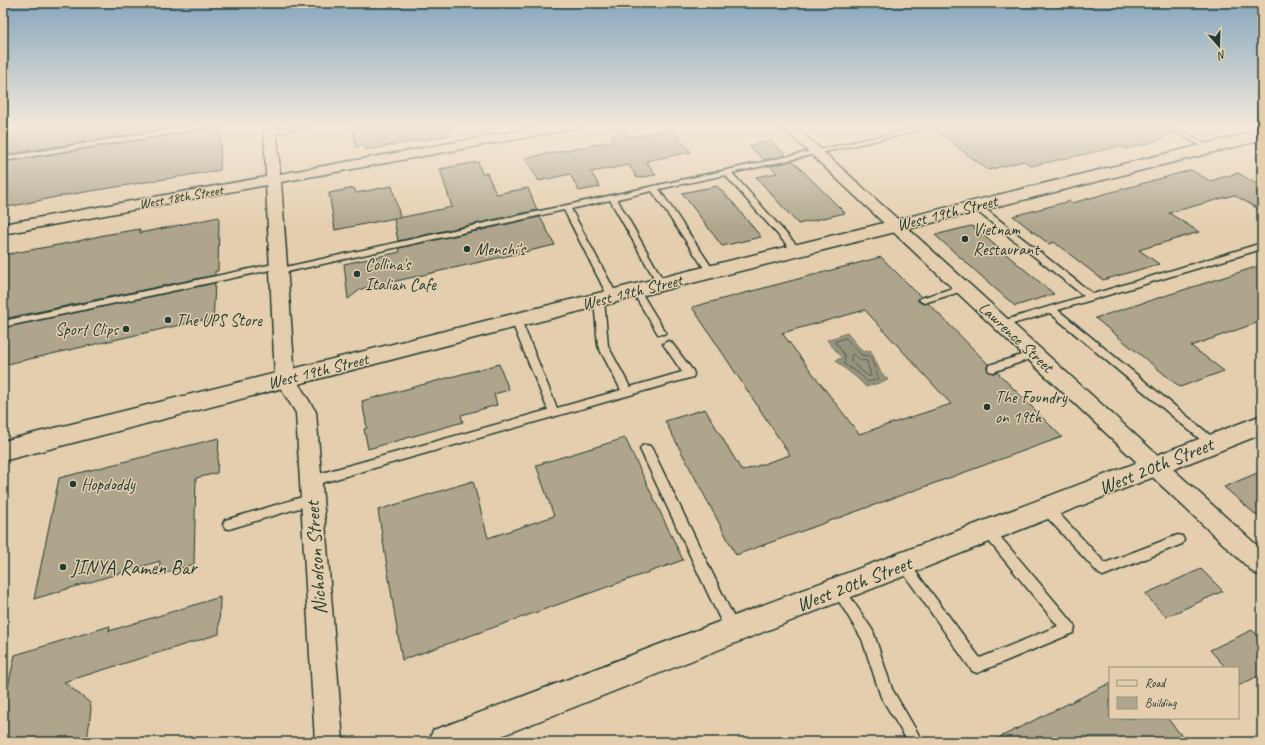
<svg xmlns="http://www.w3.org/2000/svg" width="1265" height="745" font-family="Caveat,sans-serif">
<rect width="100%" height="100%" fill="#e5ceae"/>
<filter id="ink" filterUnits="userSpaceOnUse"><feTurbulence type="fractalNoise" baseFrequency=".025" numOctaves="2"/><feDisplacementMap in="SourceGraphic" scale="8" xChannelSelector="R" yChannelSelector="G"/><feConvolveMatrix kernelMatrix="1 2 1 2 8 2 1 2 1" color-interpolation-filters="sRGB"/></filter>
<g filter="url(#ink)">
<path fill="#97947d" stroke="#677160" d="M847,333L863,352L870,350L872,353L880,371L888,380L866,387L857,378L838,363L836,360L842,358L827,340Z"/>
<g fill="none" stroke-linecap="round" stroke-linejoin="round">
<g stroke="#4f6051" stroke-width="1">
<path d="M846,338L861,355L870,356L879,379L867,382L860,374L844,364L845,356L835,342Z"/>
<path d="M853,354L860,360L867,361L871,376H868L851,362V356Z"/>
</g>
</g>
<g fill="#aea58c" stroke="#1f3d34" fill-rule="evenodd">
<path d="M3,125H189L3,155Z"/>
<path d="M217,125H221L220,170L61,196L3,208V162L213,128Z"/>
<path d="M352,125H450L451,135L365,150L364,145L356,147Z"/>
<path d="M945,125H1162L1174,133L1150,143L1126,149L1121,146L1031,166L1024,161L988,170L934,129Z"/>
<path d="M624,128L630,137L671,129L691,152L646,161L656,175L637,178L629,165L591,172L600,187L579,191L570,174L539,181L525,158L609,142L613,140L611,137Z"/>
<path d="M771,141L786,155L764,160L749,146Z"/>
<path d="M792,161L799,167L845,213L798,224L756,177L777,173L770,166Z"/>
<path d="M478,162L482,174L487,173L496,194L528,188L537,210L398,241L394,219L452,207L440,169Z"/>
<path d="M1191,170L1210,181L1238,173L1262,187V211L1234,195L1169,213L1199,232L1139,250L1159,264L1103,280L1054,242L1049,244L1013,216L1070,201L1072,203Z"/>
<path d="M392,186L400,217L335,230L329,193L354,188L356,193Z"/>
<path d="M717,186L735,205L761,237L722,246L682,193Z"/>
<path d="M219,217L218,271H215V275L3,319V255L74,242L104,235L140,229V233Z"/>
<path d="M540,217L555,245L361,289L348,299L344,264L400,252L399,248Z"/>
<path d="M971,226H972L1054,294L1015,306L935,235Z"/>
<path d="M881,257L921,297L918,299V301L923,304L928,303L988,364L987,368L988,371L993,373L997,372L1062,437L736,555L665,421L705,409L742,471L790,455L692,307ZM865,310L951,404L859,434L782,333Z"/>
<path d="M1262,265V321L1191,346L1224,371L1180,387L1095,318Z"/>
<path d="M215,283L213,325L202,320L3,365V328Z"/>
<path d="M499,364L509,390L494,394L497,405L461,415L463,422L368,449L364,429L367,428L362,401Z"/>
<path d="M219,438L217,473L196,478L194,564L159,575L160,561L34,599L59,478Z"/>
<path d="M625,438L683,560L402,660L378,510L473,481L488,538L554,516L536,465Z"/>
<path d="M1262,471V520L1224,487Z"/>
<path d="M1201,569L1223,591L1166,617L1145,594Z"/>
<path d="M220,597L219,634L64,682L90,703L91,709L87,742H3V709L15,655L110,626L109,631Z"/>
<path d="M1252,630L1262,640V674L1238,686V668H1226L1210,650Z"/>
<path d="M1110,683V718H1167L1187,742H990Z"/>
</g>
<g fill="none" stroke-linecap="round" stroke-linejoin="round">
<g stroke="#1f3d34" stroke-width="3">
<g id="lane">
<path d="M199,125H216L213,127L3,161V157Z"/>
<path d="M301,125H316L270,135L267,133L270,131Z"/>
<path d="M931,125H944L732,173L800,249L801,251L800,253H794L725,175L659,189L715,272L711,275L708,274L652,191L617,199L666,285L662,288L658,285L610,200L571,209L618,297L613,300L608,297L564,210L278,274L275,273V269L3,327V321L278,263L281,264V268Z"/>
<path d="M1163,125H1171L1213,148L1207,149Z"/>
<path d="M973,204H979L1093,294L1262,243V249L1058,310L1216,440L1217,443L1216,446L1212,447L1208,446L1050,313L1002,327L999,326L997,324L999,322L1084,296L973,208Z"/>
<path d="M963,285L967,288L966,290L924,303L919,300L921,298Z"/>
<path d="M636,288L639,289L664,330L666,332L664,334H658L632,291Z"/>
<path d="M599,297L604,300L608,346L630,387L682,372L663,344L668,341L671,342L693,371L694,374L693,377L311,486L307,484L305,481L307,478L311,476L548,410L511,320L513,318H519L521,320L557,408L621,390L598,346L594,300Z"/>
<path d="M1035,351L1038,352L1040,354L1038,356L993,372L989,371L988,368L989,365Z"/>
<path d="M646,445L650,446L652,449L737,624L739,629L737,634L732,636L727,634L640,449L642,446Z"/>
<path d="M312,494L316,495L318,499L316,503L229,529L225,528L223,524L225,520L229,519Z"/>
<path d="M1047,504L1051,505L1105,563L1178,535L1182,536L1184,540L1182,544L1103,576L1099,574L1043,513L1041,509L1043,505Z"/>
<path d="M988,526L992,527L1073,623L1075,628L1073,633L977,673L972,671L897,564L899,560L903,558L907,560L980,658L1058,626L984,535L982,531L984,527Z"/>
<path d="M838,584L843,586L873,631L892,689L923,742H908L881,697L862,639L832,590L833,586Z"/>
</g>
</g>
<g stroke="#1f3d34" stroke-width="3">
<g id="street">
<path d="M264,125H276L280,174L549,125H577L576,128L571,129L281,182L295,378L316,412L343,742H315L296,413L275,379L266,185L3,234V224L266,177Z"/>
<path d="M780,125H794L1262,550V576L1254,573Z"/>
</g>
</g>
<g stroke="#1f3d34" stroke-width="3">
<g id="secondary">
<path d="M1262,130V140L509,329L3,461V441L509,315Z"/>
<path d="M1262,415V434L486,742H429L433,730L445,726Z"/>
</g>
</g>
<use href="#lane" fill="#e5ceae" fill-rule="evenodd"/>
<use href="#street" fill="#e5ceae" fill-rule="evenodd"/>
<use href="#secondary" fill="#e5ceae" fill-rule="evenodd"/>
</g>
</g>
<linearGradient id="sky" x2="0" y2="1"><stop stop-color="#87a7bd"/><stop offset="0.55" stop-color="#f3e9db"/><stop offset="1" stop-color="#f3e9db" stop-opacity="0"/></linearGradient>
<rect width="1265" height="229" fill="url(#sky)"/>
<g fill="#1f3d34" stroke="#e5ceae" stroke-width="1.5">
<circle cx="965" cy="239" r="4"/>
<circle cx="467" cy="249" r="4"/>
<circle cx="357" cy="274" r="4"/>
<circle cx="168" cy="320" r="4"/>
<circle cx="126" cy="329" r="4"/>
<circle cx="987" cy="407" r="4"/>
<circle cx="73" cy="484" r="4"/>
<circle cx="63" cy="567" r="4"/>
</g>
<g text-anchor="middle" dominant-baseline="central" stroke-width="3" stroke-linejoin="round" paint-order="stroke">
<g font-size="14" fill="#1f3d34" stroke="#e5ceae">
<text transform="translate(181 197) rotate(-10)">West 18th Street</text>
</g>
<g font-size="17" fill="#1f3d34" stroke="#e5ceae">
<text transform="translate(947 213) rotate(-14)">West 19th Street</text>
<text transform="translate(632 292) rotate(-14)">West 19th Street</text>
<text transform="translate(1016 337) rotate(43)">Lawrence Street</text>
<text transform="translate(318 371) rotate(-14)">West 19th Street</text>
</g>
<g font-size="17" fill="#1f3d34" stroke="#e5ceae" text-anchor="start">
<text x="973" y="229">Vietnam<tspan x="973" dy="20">Restaurant</tspan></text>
<text x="475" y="249">Menchi's</text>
<text x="365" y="264">Collina's<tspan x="365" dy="20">Italian Cafe</tspan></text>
<text x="176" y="320">The UPS Store</text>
<text x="118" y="329" text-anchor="end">Sport Clips</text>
<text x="995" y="397">The Foundry<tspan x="995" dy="20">on 19th</tspan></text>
<text x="81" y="484">Hopdoddy</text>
</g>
<g font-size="20" fill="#1f3d34" stroke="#e5ceae">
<text transform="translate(1156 466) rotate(-22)">West 20th Street</text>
<text transform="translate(316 558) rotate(-94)">Nicholson Street</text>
<text transform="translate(854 584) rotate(-21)">West 20th Street</text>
</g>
<g font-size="20" fill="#1f3d34" stroke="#e5ceae" text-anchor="start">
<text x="71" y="567">JINYA Ramen Bar</text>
</g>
</g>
<rect width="1265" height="745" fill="none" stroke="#e5ceae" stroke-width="16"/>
<rect x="8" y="8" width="1249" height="729" fill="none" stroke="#1f3d34" stroke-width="1.5" filter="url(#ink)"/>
<rect x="1109" y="667" width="130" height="52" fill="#e5ceae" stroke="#96947d"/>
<rect x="1117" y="680" width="20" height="6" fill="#e5ceae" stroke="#96947d"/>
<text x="1145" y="687" font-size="12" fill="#1f3d34">Road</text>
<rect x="1117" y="697" width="20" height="12" fill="#aea58c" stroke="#96947d"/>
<text x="1145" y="707" font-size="12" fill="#1f3d34">Building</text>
<g transform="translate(1219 46) rotate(160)" stroke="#e5ceae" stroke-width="3" paint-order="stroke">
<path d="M0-3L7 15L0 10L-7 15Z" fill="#1f3d34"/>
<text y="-6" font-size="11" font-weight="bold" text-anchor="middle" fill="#1f3d34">N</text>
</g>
</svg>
